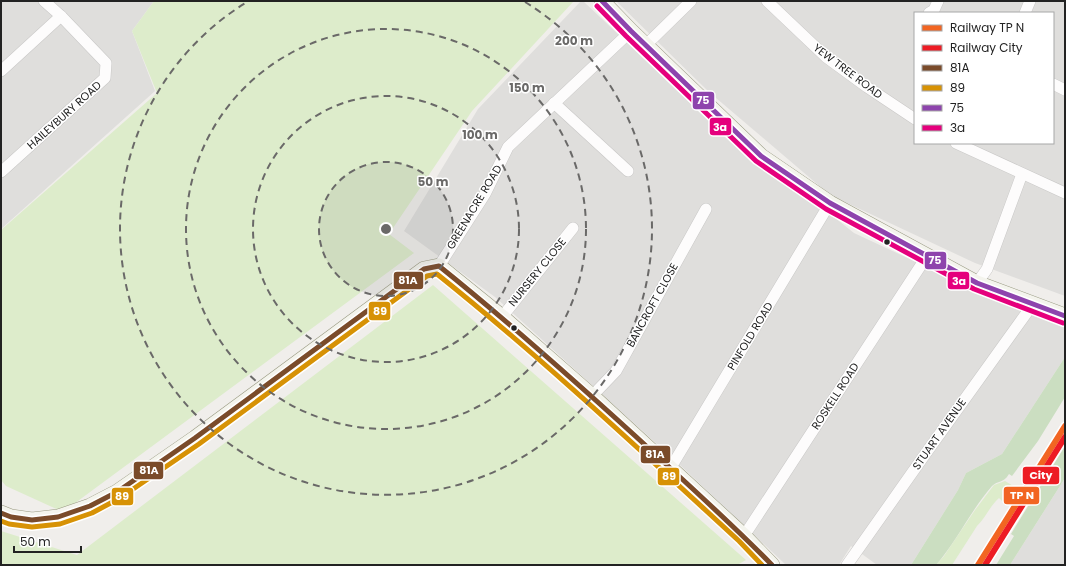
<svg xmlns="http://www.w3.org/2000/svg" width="1066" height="566" font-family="Poppins,sans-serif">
<rect width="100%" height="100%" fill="#f0eeeb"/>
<g fill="#dfdedc" fill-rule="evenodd">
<path d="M1,1H154L132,31L155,91L1,229Z"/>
<path d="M581,1H583L690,102L854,233L991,297L1065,327V357L1002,454L966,473L958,490L911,565H877L851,546L839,565H786L680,465L495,297L404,231L478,109Z"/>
<path d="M616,1H1065V296L975,263L830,195L709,92ZM915,13H1053V143H915Z"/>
<path d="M1065,478V565H1010Z"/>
</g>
<g fill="#ddeccb">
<path d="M154,1L573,2L472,111L389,234L414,253L63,512L6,486L1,480V230L157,93L132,31Z"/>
<path d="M433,285L746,560L737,565H1V531L77,555Z"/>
<path d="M1005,481L1015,487L1003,502L999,498C990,506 986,517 977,526L952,565H936L944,556L975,510L994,485Z"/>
</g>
<g fill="#cbdec1">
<path d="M1065,357V397L1038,441L1012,476L1009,474C1003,484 998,480 992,486C971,510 957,541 936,565H911L958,490L966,473L1002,454Z"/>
<path d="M1065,446V478L1010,565H996L1014,536L1011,534Z"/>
</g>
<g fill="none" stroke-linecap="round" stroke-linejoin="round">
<g stroke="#c9c8c7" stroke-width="12">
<g id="street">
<path d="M767,1L826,57L867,87L915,119"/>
<path d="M929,13L934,10L938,1"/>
<path d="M1025,13L1030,1"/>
<path d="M646,45L691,1"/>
<path d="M1,71L61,16"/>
<path d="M1053,84L1065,90"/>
<path d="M554,103L628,171"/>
<path d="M956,143L1065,193"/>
<path d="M1,172L105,78L106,63L61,16L44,1"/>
<path d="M439,266L485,194L508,147L631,31"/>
<path d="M977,283L987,269L1022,174"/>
<path d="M502,317L573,228"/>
<path d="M592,396L616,371L706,209"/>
<path d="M670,469L830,203"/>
<path d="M744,536L927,256"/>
<path d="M847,565L926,453L1033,304"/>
</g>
</g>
<g stroke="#999a82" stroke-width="16">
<g id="secondary">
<path d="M602,1L631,31L761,156L830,203L977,283L1065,316"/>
<path d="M1,513L11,517L32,520L58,517L90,506L117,492L195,438L424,269L439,266L502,317L592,396L744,536L772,565"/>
</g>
</g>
<use href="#street" stroke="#fdfcfc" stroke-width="11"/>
<use href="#secondary" stroke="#f4f4ed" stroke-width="15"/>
<g stroke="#fff" stroke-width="8">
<path id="bus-1" d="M1,513L11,517L32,520L58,517L90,506L117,492L195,438L424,269L439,266C514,326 585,390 656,455C695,491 735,527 772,565"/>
</g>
<g stroke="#fff" stroke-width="8">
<path id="bus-2" d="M1,521L9,524L32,527L60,524L92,513L120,498L199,444L427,276L437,274C542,358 640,450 739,541L762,565"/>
</g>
<g stroke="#fff" stroke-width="8">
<path id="bus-3" d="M602,1L631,31L761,156L830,203L977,283L1065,316"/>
</g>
<g stroke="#fff" stroke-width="8">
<path id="bus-4" d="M597,6L626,36L756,161L826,209L974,289L1063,323"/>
</g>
<use href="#bus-1" stroke="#7a4b2a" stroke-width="5"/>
<use href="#bus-2" stroke="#d79205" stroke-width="5"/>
<use href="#bus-3" stroke="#8e44ad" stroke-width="5"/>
<use href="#bus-4" stroke="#e5007d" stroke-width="5"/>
<g stroke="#fff" stroke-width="9">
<path id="rail-1" d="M978,565L1065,426"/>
</g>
<g stroke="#fff" stroke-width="9">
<path id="rail-2" d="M985,565L1065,437"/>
</g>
<use href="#rail-1" stroke="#f26522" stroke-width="6"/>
<use href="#rail-2" stroke="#ed1c24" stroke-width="6"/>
</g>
<circle cx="386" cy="229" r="67" fill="#6a6968" fill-opacity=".12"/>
<g fill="none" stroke="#6a6968" stroke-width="2" stroke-dasharray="7 5">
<circle cx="386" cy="229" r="67"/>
<circle cx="386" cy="229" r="133"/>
<circle cx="386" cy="229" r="200"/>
<path d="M525 2A266 266 0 1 1 247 2"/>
</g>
<g fill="#222" stroke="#fff" stroke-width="1.5">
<circle cx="887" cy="242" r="3.5"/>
<circle cx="514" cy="328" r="3.5"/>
</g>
<g text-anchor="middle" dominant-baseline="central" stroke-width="3" stroke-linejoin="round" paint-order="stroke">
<g font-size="11" fill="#222" stroke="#fff">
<text transform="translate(848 71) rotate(37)">YEW TREE ROAD</text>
<text transform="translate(64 115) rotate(-42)">HAILEYBURY ROAD</text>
<text transform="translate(474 207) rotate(-59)">GREENACRE ROAD</text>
<text transform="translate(537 272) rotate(-51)">NURSERY CLOSE</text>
<text transform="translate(652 305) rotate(-61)">BANCROFT CLOSE</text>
<text transform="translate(750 336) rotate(-59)">PINFOLD ROAD</text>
<text transform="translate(835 396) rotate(-57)">ROSKELL ROAD</text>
<text transform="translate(939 434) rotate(-55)">STUART AVENUE</text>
</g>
</g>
<circle cx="386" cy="229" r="6" fill="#6a6968" stroke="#fff" stroke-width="2"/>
<g font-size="12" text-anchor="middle" font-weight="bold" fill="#6a6968" stroke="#fff" stroke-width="3" stroke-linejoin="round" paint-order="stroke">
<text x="574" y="45">200 m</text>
<text x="527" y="92">150 m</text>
<text x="480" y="139">100 m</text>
<text x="433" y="186">50 m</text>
</g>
<g stroke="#fff" stroke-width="1.5">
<rect x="692" y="91" width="23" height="19" rx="4" fill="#8e44ad"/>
<rect x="709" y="117" width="23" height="19" rx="4" fill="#e5007d"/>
<rect x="924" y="251" width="23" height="19" rx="4" fill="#8e44ad"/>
<rect x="393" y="271" width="31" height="19" rx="4" fill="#7a4b2a"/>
<rect x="947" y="271" width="23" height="19" rx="4" fill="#e5007d"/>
<rect x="368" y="301" width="23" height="20" rx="4" fill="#d79205"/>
<rect x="640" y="445" width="31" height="19" rx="4" fill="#7a4b2a"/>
<rect x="133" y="461" width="31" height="19" rx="4" fill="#7a4b2a"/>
<rect x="1022" y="466" width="38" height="19" rx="4" fill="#ed1c24"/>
<rect x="657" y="467" width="23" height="19" rx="4" fill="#d79205"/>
<rect x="1003" y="486" width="37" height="19" rx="4" fill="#f26522"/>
<rect x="111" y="487" width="23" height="19" rx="4" fill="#d79205"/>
</g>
<g font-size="11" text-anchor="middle" font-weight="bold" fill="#fff">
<text x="703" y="104">75</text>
<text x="720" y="131">3a</text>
<text x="935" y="264">75</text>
<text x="408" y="284">81A</text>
<text x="959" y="285">3a</text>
<text x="380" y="315">89</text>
<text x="655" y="458">81A</text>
<text x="149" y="474">81A</text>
<text x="1041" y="479">City</text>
<text x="669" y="480">89</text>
<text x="1022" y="499">TP N</text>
<text x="122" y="500">89</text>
</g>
<rect width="1066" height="566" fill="none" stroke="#222222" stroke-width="4"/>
<rect x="914" y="12" width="140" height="132" fill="#ffffff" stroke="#a7a7a7"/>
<rect x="922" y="25" width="20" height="6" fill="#f26522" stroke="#a7a7a7"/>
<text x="950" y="32" font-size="12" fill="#222222">Railway TP N</text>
<rect x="922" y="45" width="20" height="6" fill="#ed1c24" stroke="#a7a7a7"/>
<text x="950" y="52" font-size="12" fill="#222222">Railway City</text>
<rect x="922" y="65" width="20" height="6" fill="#7a4b2a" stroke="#a7a7a7"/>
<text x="950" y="72" font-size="12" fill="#222222">81A</text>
<rect x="922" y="85" width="20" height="6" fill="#d79205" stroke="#a7a7a7"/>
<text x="950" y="92" font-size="12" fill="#222222">89</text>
<rect x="922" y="105" width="20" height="6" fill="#8e44ad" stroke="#a7a7a7"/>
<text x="950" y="112" font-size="12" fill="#222222">75</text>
<rect x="922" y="125" width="20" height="6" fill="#e5007d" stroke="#a7a7a7"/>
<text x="950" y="132" font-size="12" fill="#222222">3a</text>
<path d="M14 546v6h67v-6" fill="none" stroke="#222222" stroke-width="2"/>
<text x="20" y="546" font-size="12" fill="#222222" stroke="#ffffff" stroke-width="3" paint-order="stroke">50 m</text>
</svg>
